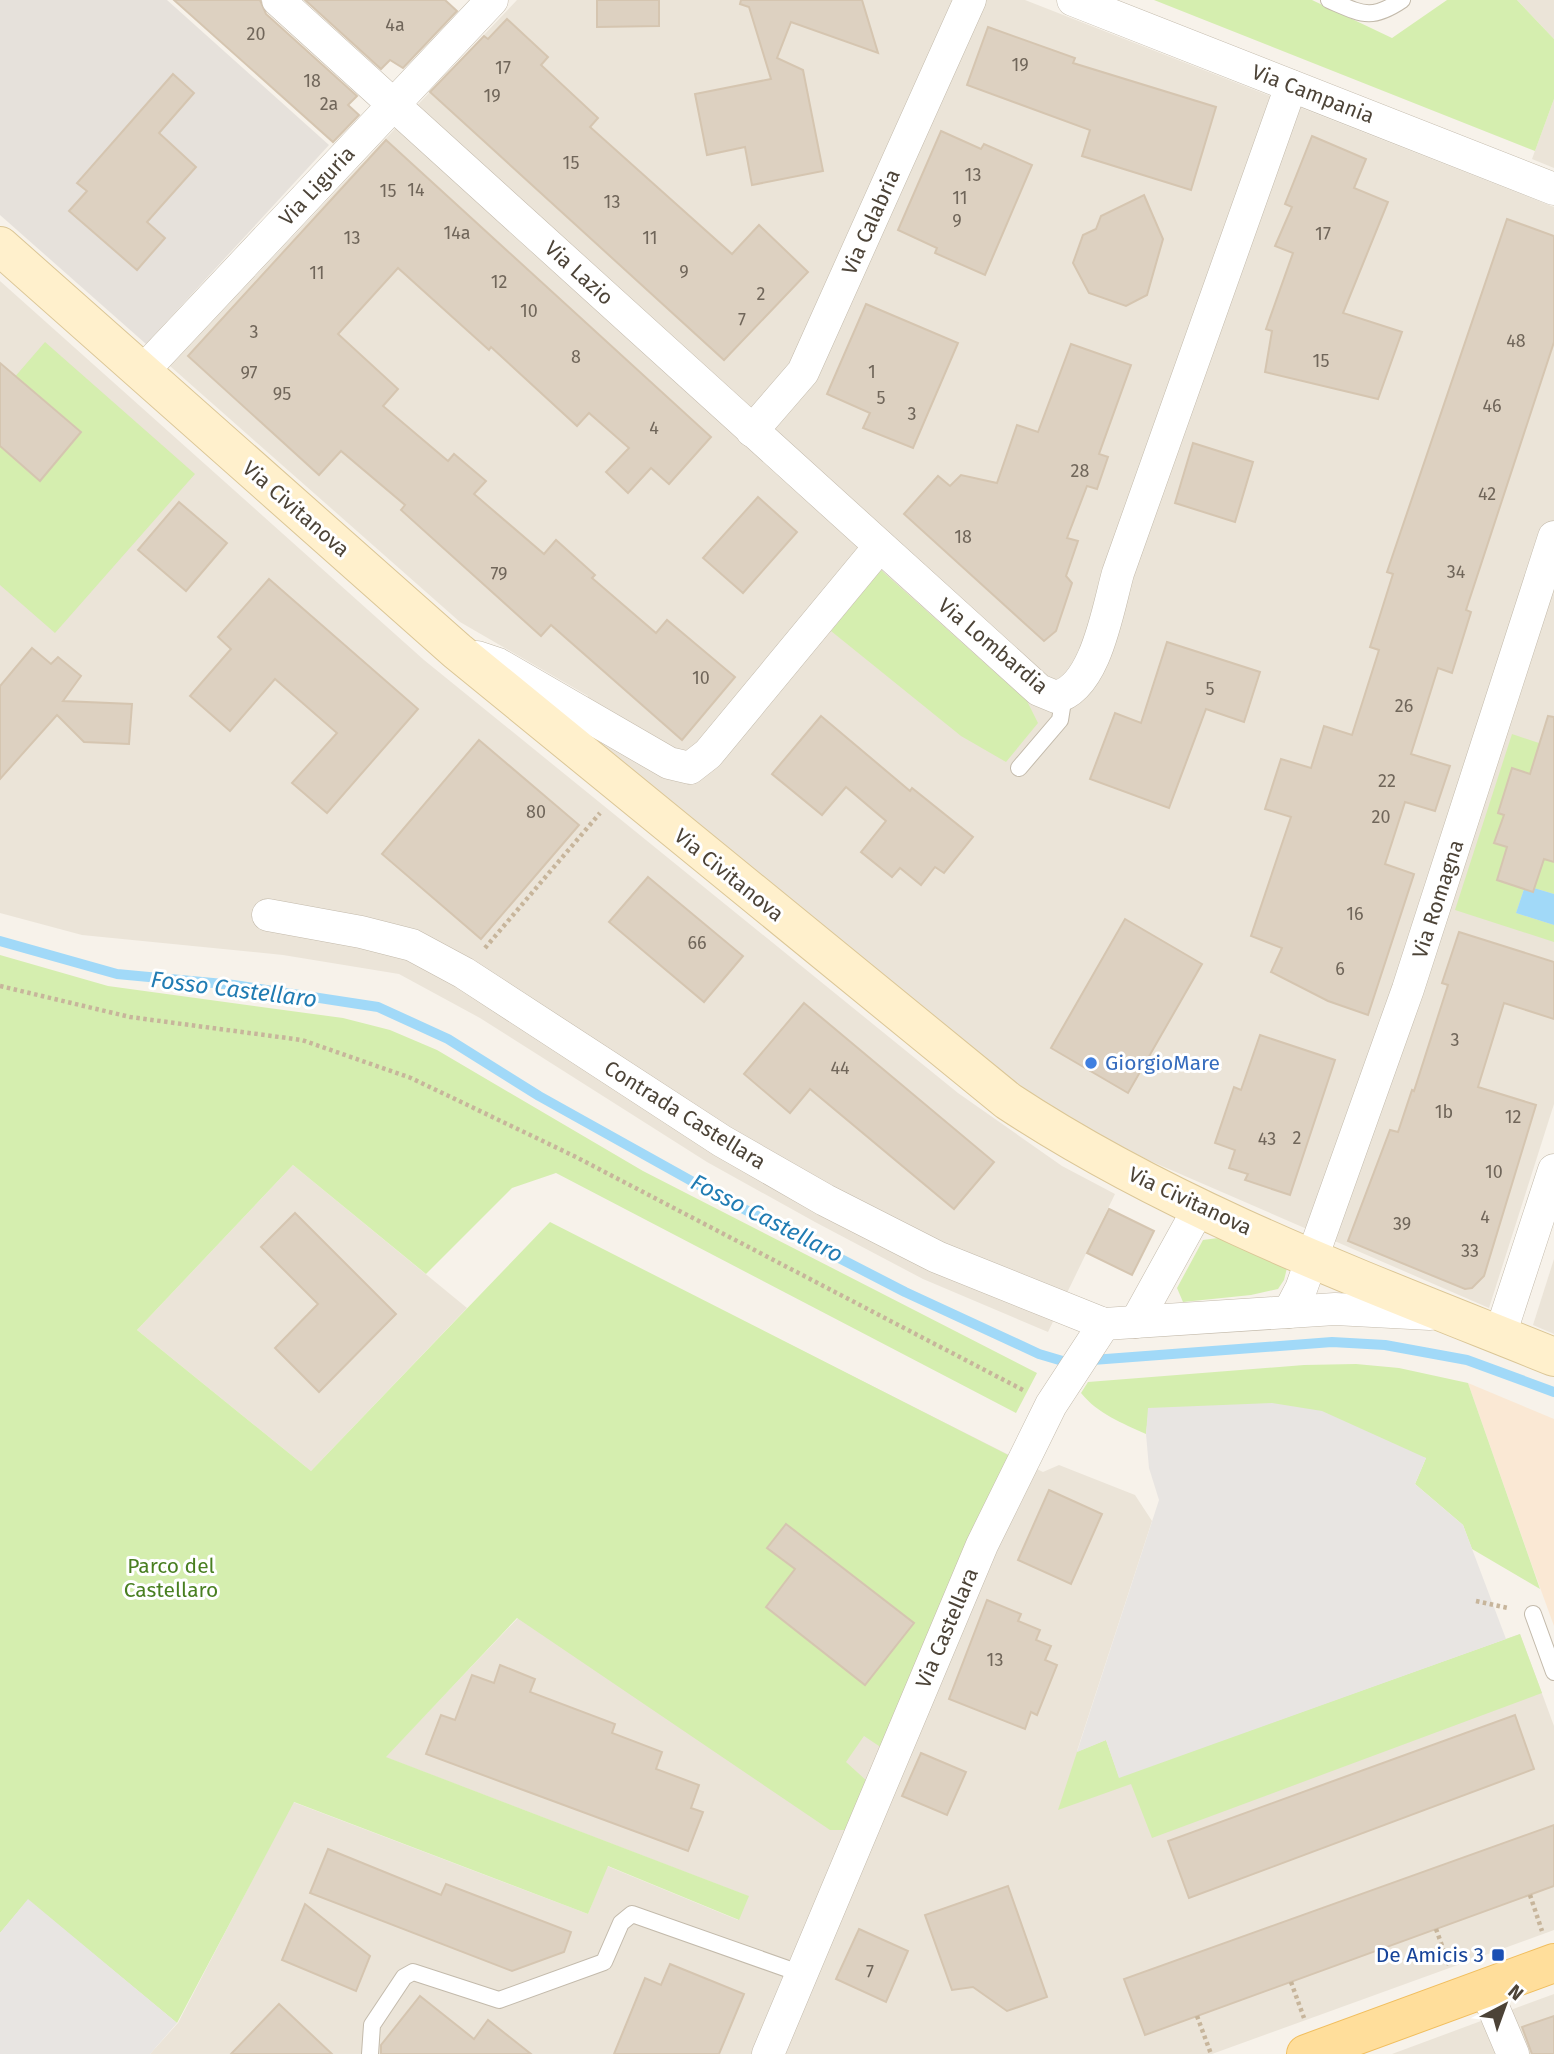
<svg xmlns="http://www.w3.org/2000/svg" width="1554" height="2054" font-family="'Fira Sans',sans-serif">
<rect width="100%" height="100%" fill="#f7f2ea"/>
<g fill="#ebe4d8">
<path d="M517,0H1025L1554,207V1104L1489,1308L1148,1160L1083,1126L1018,1084L575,726L588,696L460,622L170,366Z"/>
<path d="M1517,0H1554V39Z"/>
<path d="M1554,99V168L1532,159Z"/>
<path d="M0,281L424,660L958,1093L1062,1166L1115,1194L1048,1332L923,1279L815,1222L707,1162L480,1018L399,974L283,955L82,935L0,913Z"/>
<path d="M293,1165L467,1308L311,1471L137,1330Z"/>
<path d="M1554,1259V1334L1533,1325Z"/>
<path d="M783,1341L1043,1472L1059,1465L1135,1495L1152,1521L1077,1751L1106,1740L1119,1777L1520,1634L1554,1726V1930L1212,2054H150L178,2023L293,1802L588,1914L607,1866L738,1920L748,1896L385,1757Z"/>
<path d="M1554,1994V2054H1392Z"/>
</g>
<path fill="#fae8d4" d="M1468,1383L1554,1419V1626L1530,1560Z"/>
<path fill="#e6e1db" d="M0,0H167L329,145L146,344L0,215Z"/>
<g fill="#d5eeaf" fill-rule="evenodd">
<path d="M1154,0H1312L1392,38L1447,0H1517L1554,39V99L1535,151Z"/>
<path d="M45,342L195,474L55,633L0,585V446L40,481L0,394Z"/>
<path d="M881,570L1027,701L1038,723L1006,762L961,736L831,631Z"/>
<path d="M1512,734L1554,748V782L1512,769L1498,813L1504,815L1495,843L1554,862V894L1534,888L1505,856L1497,880L1524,889L1516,913L1554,925V942L1455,910Z"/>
<path d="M0,955L108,986L343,1018L390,1030L437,1050L643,1171L1037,1373L1016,1413L556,1173L512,1188L426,1274L293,1165L137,1330L311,1471L550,1222L1010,1456L882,1748L864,1736L846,1762L868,1782L848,1830H830L517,1618L386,1757L749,1896L739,1920L608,1866L588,1914L294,1802L177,2023L28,1900L0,1933ZM786,1524L913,1622L865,1684L766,1608L795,1569L767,1548Z"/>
<path d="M1218,1238L1287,1268L1284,1280L1278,1289L1251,1295L1183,1302L1177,1288L1203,1240Z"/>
<path d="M1356,1364L1399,1368L1468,1383L1540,1589L1472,1549L1463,1525L1415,1484L1426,1458L1149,1408L1146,1434C1122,1423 1098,1414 1081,1393L1088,1382L1304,1365Z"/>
<path d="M1520,1634L1542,1693L1152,1838L1131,1784L1058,1810L1077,1752L1106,1740L1119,1777Z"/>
</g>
<g fill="#e8e5e2">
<path d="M1272,1403L1322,1411L1426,1458L1415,1484L1463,1525L1506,1639L1119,1778L1106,1740L1077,1752L1159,1500L1149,1468L1146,1434L1148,1408Z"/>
<path d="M28,1899L177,2023L150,2054H0V1933Z"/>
</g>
<path fill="#a1d9f8" d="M1534,888L1554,894V925L1516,913L1524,889L1533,892Z"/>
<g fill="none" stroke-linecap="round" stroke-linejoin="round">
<path stroke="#a1d9f8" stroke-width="10" d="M0,941L117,974L234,985L378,1007L448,1039L539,1096L713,1193L905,1292L1039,1354L1066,1362L1332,1342L1385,1345L1467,1360L1554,1392"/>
</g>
<g fill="#ddd1c1" stroke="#d5c5b0" stroke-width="2">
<path d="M174,0H260L266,14L357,96L348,105L359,115L333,142Z"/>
<path d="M305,0H445L457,11L403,68L390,60L381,69Z"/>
<path d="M597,0H659V26L597,27Z"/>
<path d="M741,0H862L878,53L791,22L777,58L803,70L823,171L752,185L745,147L707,155L695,94L771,79L749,7L740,4Z"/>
<path d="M507,19L548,57L541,65L598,118L590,127L732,254L759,225L808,272L724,360L430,92L484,36L488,39Z"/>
<path d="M988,27L1075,58L1073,63L1216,107L1191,190L1082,156L1090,130L967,85Z"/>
<path d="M173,74L194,93L159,133L196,167L147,222L165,238L137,270L69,211L87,191L77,183Z"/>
<path d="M941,131L981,149L984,144L1032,165L985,275L935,253L937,248L898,230Z"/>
<path d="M1312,136L1366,159L1354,188L1388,202L1343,313L1402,332L1378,399L1265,372L1272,331L1266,329L1293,253L1275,246L1292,207L1285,204Z"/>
<path d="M386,140L711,437L669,484L651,468L628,493L606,472L629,448L589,413L577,426L491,347L489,350L398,268L338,334L398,389L383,406L448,461L454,454L486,481L474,494L544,554L556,540L595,575L592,578L656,633L667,620L735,677L682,740L551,625L541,636L401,510L405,505L341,451L319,475L188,356Z"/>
<path d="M1144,195L1163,239L1147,295L1126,306L1089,293L1073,263L1083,235L1096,229L1101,216Z"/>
<path d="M1507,219L1554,236V342L1466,610L1471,612L1452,673L1438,668L1411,754L1450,766L1435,811L1405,802L1385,864L1414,874L1368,1015L1328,1001L1271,972L1282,948L1251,936L1291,817L1265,809L1281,759L1311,768L1324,726L1352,735L1379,650L1370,647L1393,574L1387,572Z"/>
<path d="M866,304L958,343L913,448L863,428L870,413L827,394Z"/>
<path d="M1071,344L1131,365L1099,454L1108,457L1097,489L1087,486L1067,538L1078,541L1066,576L1072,583L1056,631L1044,641L904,514L938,476L950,486L961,475L997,483L1017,425L1038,432Z"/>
<path d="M0,363L81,432L40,481L0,446Z"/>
<path d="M1193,443L1253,462L1235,522L1175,503Z"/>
<path d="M758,497L797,532L743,593L703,558Z"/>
<path d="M179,502L227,543L186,591L138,550Z"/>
<path d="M269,579L418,709L327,813L292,783L337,733L275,679L230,731L190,696L231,649L218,637Z"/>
<path d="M1167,642L1260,672L1244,722L1206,709L1169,808L1090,779L1115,713L1141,723Z"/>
<path d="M32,648L51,664L58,657L81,676L63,701L132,704L129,744L84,742L57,715L0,779V686Z"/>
<path d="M821,716L910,791L912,788L973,837L944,873L935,867L921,885L900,868L892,877L861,852L886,821L846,787L822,815L772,774Z"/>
<path d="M1548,716L1554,717V862L1544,859L1533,892L1497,880L1507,847L1494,843L1504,815L1498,813L1512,768L1530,774Z"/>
<path d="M479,740L579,825L481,939L382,854Z"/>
<path d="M648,877L743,956L704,1002L609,922Z"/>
<path d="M1125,919L1202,964L1128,1093L1051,1048Z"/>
<path d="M1459,932L1554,962V1019L1504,1003L1478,1087L1536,1105L1484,1276L1472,1288L1465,1289L1348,1241L1390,1130L1398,1132L1412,1090L1414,1091L1448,985L1442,983Z"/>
<path d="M804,1003L994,1162L954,1209L810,1089L790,1113L744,1074Z"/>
<path d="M1260,1035L1335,1060L1290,1195L1245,1180L1248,1174L1229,1168L1235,1150L1215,1143L1234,1087L1241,1090Z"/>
<path d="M1109,1209L1154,1231L1132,1275L1087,1253Z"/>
<path d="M295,1213L396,1314L319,1392L275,1348L318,1304L261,1247Z"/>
<path d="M1049,1490L1102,1514L1071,1584L1018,1560Z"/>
<path d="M786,1524L914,1623L865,1685L766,1607L795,1569L767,1548Z"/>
<path d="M987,1600L1021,1614L1018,1621L1040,1630L1036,1640L1051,1646L1045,1660L1057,1665L1037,1715L1031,1712L1025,1729L949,1699Z"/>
<path d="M500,1665L535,1679L530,1692L615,1724L612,1733L662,1752L656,1769L699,1785L691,1808L703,1812L688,1851L426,1754L441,1715L455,1720L472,1675L494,1683Z"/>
<path d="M1515,1715L1534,1769L1189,1898L1168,1841Z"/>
<path d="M921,1753L966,1772L947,1815L902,1796Z"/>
<path d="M1554,1825V1886L1145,2035L1124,1979Z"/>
<path d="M328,1849L441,1895L446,1884L571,1932L564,1952L512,1971L310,1893Z"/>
<path d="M1008,1886L1047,1997L1007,2011L973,1987L952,1990L925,1915Z"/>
<path d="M305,1904L370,1956L356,1991L282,1960Z"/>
<path d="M859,1929L908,1951L886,2002L836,1979Z"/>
<path d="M670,1964L744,1994L719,2054H614L645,1978L661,1985Z"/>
<path d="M420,1996L474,2039L488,2020L531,2054H381V2045Z"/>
<path d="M279,2004L332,2054H231Z"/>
<path d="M1554,2016V2054H1532L1522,2027Z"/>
</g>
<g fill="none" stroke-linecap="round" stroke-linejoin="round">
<g stroke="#c3baab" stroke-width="18">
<g id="lane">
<path d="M1329,0C1362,14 1371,21 1402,0"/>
<path d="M1019,768L1060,720L1064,695"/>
<path d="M1533,1614L1554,1672"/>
<path d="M370,2054L372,2025L404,1977L413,1972L499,2000L604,1962L621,1923L632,1914L802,1974"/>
</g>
</g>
<g stroke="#c3baab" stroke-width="33">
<g id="street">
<path d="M278,0L1039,690L1056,697C1096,688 1108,608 1118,573L1291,86"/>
<path d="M1073,0L1554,189"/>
<path d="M142,372L492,0"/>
<path d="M752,431L803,372L970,0"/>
<path d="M477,657L498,664L669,763L690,768L708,754L880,546"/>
<path d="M268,915L361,932L412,945L464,973L722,1141L825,1200L937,1257L1104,1324L1335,1309L1430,1314"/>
<path d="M1289,1312L1301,1289L1408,989L1554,537"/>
<path d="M1136,1322L1199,1208"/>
<path d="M1500,1335L1554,1170"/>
<path d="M1485,1988L1513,2054"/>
<path d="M768,2054L982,1545L1051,1405L1104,1324"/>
</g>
</g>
<g stroke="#dbc696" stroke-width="40">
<path id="secondary" d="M0,246L457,651L1008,1101C1176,1212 1368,1282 1554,1357"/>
</g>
<g stroke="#f1be5e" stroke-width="40">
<path id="primary" d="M1306,2054L1554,1963"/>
</g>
<g stroke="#c7b59b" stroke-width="4.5" stroke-dasharray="3.5 3.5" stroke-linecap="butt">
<path d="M485,948L600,813"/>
<path d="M0,986L130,1017L302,1040L411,1078L574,1156L1023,1390"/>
<path d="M1476,1601L1508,1608"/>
<path d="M1530,1895L1542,1931"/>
<path d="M1436,1929L1449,1965"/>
<path d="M1291,1982L1304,2018"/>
<path d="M1197,2016L1211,2054"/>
</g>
<use href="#lane" stroke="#fff" stroke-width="16"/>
<use href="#street" stroke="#fff" stroke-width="32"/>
<use href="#secondary" stroke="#fff0cc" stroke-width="38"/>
<use href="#primary" stroke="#ffde9b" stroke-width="38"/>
</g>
<circle fill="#3f7fe0" stroke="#fff" stroke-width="2.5" cx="1091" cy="1063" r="7"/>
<rect fill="#1a4fb4" stroke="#fff" stroke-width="2.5" x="1491" y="1948" width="14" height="14" rx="3.5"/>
<g text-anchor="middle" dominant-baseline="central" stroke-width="6" stroke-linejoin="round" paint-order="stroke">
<g font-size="18" fill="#70665a">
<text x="395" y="25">4a</text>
<text x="256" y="34">20</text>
<text x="1020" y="65">19</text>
<text x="503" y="68">17</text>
<text x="312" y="81">18</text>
<text x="492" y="96">19</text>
<text x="329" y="104">2a</text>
<text x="571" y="163">15</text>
<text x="973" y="175">13</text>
<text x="416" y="190">14</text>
<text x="388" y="191">15</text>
<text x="960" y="198">11</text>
<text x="612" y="202">13</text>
<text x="957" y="221">9</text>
<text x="457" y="233">14a</text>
<text x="1323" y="234">17</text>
<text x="352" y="238">13</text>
<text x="650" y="238">11</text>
<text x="684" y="272">9</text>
<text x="317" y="273">11</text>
<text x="499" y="282">12</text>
<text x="761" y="294">2</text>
<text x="529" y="311">10</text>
<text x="742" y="320">7</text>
<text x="254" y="332">3</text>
<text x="1516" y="341">48</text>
<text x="576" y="357">8</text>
<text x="1321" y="361">15</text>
<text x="872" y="372">1</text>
<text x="249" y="373">97</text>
<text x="282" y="394">95</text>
<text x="881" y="398">5</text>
<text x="1492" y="406">46</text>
<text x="912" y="414">3</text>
<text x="654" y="428">4</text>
<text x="1080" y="471">28</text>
<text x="1487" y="494">42</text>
<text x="963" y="537">18</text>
<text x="1456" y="572">34</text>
<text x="499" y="574">79</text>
<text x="701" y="678">10</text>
<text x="1210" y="689">5</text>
<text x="1404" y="706">26</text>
<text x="1387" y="781">22</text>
<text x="536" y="812">80</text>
<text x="1381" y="817">20</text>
<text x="1355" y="914">16</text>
<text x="697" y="943">66</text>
<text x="1340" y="969">6</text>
<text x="1455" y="1040">3</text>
<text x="840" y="1068">44</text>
<text x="1444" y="1112">1b</text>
<text x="1513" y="1117">12</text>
<text x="1297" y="1138">2</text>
<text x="1267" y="1139">43</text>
<text x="1494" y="1172">10</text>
<text x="1485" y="1217">4</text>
<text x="1402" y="1224">39</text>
<text x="1470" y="1251">33</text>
<text x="995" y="1660">13</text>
<text x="870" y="1972">7</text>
</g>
<g font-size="21" fill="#4c4337" stroke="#fff">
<text transform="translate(1313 94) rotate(21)">Via Campania</text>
<text transform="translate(317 186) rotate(-47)">Via Liguria</text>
<text transform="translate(871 222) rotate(-66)">Via Calabria</text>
<text transform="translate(579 273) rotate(42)">Via Lazio</text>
<text transform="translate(296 509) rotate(41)">Via Civitanova</text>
<text transform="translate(993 646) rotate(40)">Via Lombardia</text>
<text transform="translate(729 875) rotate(39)">Via Civitanova</text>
<text transform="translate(1438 899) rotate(-72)">Via Romagna</text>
<text transform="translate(685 1115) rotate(32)">Contrada Castellara</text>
<text transform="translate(1190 1201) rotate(25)">Via Civitanova</text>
<text transform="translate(947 1628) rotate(-67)">Via Castellara</text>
</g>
<g font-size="21" fill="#366cbe" stroke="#fff" text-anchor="start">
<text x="1105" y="1063">GiorgioMare</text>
</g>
<g font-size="21" fill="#497f21" stroke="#fff">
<text x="171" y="1566">Parco del<tspan x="171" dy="24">Castellaro</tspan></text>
</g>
<g font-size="21" fill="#164399" stroke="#fff" text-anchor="end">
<text x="1484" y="1955">De Amicis 3</text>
</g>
<g font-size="23" font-style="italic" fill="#217cb3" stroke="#fff">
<text transform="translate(234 989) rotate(7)">Fosso Castellaro</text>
<text transform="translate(767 1218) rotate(27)">Fosso Castellaro</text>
</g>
</g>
<g transform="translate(1505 2005) rotate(41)" stroke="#ffffff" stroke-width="5" paint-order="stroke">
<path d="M0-5L12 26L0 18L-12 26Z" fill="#4c4337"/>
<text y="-10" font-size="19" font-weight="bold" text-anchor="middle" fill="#4c4337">N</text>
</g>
</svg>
